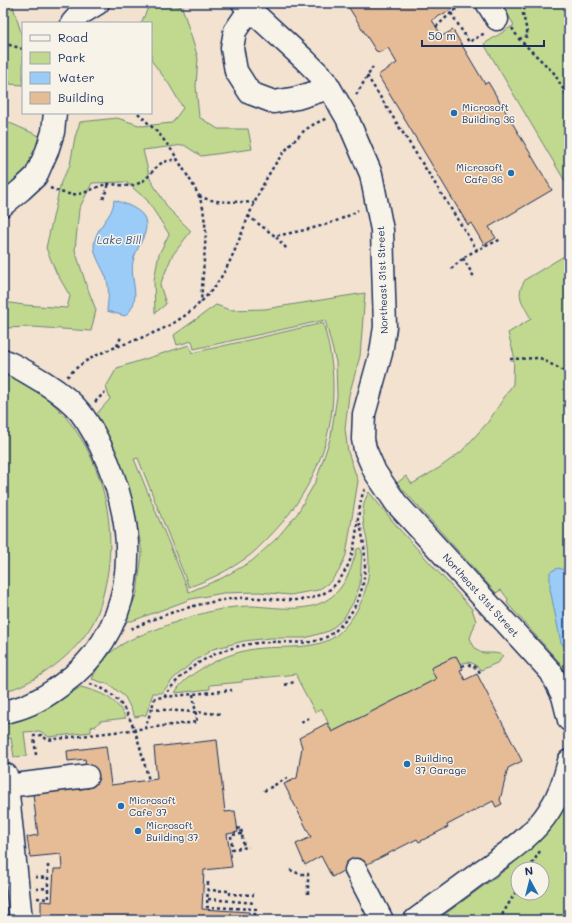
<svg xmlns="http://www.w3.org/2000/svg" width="572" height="923" font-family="Mali,sans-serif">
<rect width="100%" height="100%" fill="#f7f3e8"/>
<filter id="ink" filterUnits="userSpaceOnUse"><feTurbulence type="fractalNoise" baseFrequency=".025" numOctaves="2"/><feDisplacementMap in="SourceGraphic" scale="8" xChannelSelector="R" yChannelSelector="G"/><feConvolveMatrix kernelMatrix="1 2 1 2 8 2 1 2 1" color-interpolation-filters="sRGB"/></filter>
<g filter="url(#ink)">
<path fill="#f2e2cf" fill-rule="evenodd" d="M3,3H569V909L559,920H3ZM23,23H151V113H23ZM518,869H542V893H518Z"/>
<g fill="#c1d98f" stroke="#6e8476" fill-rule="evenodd">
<path d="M3,3H12L23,39V85L10,84L3,53Z"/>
<path d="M158,3H170L182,7L198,58L196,86L199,117L218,129H248L252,149L201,156L184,145L143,150L150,179L168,208L191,231L172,256L160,285L166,304L155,313L154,280L159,254L169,234L147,200L126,182L92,183L79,209L75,250L86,284L96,310L91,331L33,327L3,328V302L24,305L67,308L70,296L56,272L46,248L61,182L70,165L75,137L80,122L117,118L142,126L172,123L183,108L169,84L151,60V23H141L148,8Z"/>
<path d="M501,3H569V188L484,44L514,25Z"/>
<path d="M3,120L42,137L37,156L21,178L3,195Z"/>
<path d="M569,253V681L560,663L507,603L508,599L501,590L496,593L397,483L406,476L412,484L439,468L461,452L488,422L513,384L514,355L508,333L531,319C523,303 514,295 526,279Z"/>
<path d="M365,293L360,356L349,395L345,429L348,452L358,481L346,555L339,571L330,582L318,590L290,595L259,592L223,593L191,599L132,621H125L137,593L142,553L135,512L125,477L111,448L93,418L110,399L106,387L117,368L189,345L192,353L323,323C329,344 333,364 333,386C334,444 308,498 268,538C261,545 254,553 246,558C228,571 209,580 189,587L138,458L134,459L189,592L222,578L252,561L277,538L297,514L316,481L331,436L337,396L336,362L325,320L194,349L192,341L177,345L174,335L216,305L230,310L265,309Z"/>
<path d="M3,372C81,402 119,491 108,571C105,588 101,608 93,623C75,655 38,682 3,692Z"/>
<path d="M369,492L400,530L472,609L476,621L470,638C479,661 485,649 503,655L499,662L481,670C473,663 471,660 460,664L456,656L431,668L436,679L332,732L322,709L315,712L298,680L296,674L242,680V682L210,685V689L175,693C180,683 191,675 201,669C218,659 235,652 254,649C279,645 320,652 339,633C363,610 372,581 368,548C366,528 357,512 369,492Z"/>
<path d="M360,548L362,551L360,585L353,603L343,619L329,631L305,638H270L244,641L213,649L193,662L174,678L162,693H153L146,715L135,717L125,697L110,685L92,679C98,665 108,653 121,645C130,639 141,635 152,631C183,619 218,606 252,606C274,607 300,612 321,603C344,593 351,570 357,549Z"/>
<path d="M81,687C102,693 115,697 126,718L100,721L96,726L91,727V732L49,737L40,731L24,732L27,756L14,757L11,738L3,739V721C33,713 54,704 81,687Z"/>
<path d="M569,800V920H437L508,868L545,835ZM518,869H542V893H518Z"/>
</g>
<g fill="#9bccf7" stroke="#688dba">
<path d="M114,200C122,202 140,209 144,217C151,231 138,244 134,258C127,278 145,299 125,316L107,311C108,300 110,288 106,277C102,267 94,256 94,245C95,226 114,217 114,200Z"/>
<path d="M558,568L569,571V651L561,643L550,589V572Z"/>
</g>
<g fill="#e5bc95" stroke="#1b2f5e">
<path d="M346,3H451L452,6V9L432,20L442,36L453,30L485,84L488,82L552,190L489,227L496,238L484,245L471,223L468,225L378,75L397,63L388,48L380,52L376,51Z"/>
<path d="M456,656L463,669L460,670L465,680L477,674L522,761L508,768L500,800L502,804L496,807L493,801L447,825L448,827L419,842L417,839L346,875L343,871L332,877L321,856L305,865L296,844L311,837L284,784L297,778L302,747L299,738L327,723L332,732L436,679L431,668Z"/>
<path d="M217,740L225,812L235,811L238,832L227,834L232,867L204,870L202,909L249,912V920H41V901L52,902L54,869H62L61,854L30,857L27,837L38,835L33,794L89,788L85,759L68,761L67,751L106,746L111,785L157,779L154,747Z"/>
</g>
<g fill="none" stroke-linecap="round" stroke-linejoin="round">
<g stroke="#1b2f5e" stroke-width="25">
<g id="minor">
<path d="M243,3L305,60L325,80L347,118L371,174L382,230L385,327L381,353L364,414L363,439L365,449L375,472L396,503L551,672L563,696L569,720"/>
<path d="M487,3L497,19"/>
<path d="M250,9L235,31L232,48L236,71L250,93L274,102L297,98L329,88"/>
<path d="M72,23L80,14L98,3"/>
<path d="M3,205L21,190L36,176L47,151L53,132L55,113"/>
<path d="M3,360C27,371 64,392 80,412C92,427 101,446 108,463C141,544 135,632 60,686C44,698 23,709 3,712"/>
<path d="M3,774L6,775L21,920"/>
<path d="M7,786L87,776"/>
<path d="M356,870L382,920"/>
<path d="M415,920C438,903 461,887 483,870C507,853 533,836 549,811C559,796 565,778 569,761"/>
</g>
</g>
<g stroke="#1b2f5e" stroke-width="2.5" stroke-dasharray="3 3" stroke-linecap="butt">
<path d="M451,13L469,42L485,33"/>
<path d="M436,27L451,13L464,4L463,3"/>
<path d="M512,28L519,39L554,73L569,99"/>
<path d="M519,39L528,36L523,14L526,3"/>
<path d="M3,43L23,49"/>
<path d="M367,76L477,250"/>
<path d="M356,95L373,67"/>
<path d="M138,113L160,135L173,152L192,183L199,196L203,208L206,232L201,302"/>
<path d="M50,188C62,193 73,197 86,192C94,189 100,185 109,184C119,184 128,188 137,184C155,177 152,159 178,160"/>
<path d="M199,196C219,205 234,200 254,203"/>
<path d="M103,199L109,184"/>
<path d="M248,216L275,236C301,231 336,225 358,210"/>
<path d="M276,237L287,249"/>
<path d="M463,258L474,277"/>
<path d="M451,269C459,262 467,254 477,250C485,246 493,243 501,239"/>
<path d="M117,346L121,337"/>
<path d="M510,359L540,358L569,374"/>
<path d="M67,377C89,352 124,346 153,333C176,324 196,309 211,291C233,265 240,233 254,204C265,179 278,156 297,138C300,135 304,130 308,128C313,124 321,121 327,118"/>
<path d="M95,402L105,392"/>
<path d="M131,629C161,615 191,605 223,600C235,598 247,597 259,598C293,601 326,606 345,571C354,556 356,536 358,518C360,509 360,498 365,489"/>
<path d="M462,666C470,663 476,666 481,674"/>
<path d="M90,684C133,695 138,744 149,780"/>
<path d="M285,685L294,682"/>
<path d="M164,697C189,660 227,644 270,642C286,641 304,645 319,640C329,637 336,631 343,623C370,593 368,556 359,520"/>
<path d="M151,709L222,714"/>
<path d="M301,722L311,717"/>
<path d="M145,729L155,698L232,690"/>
<path d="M36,755L34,736L41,735L48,740L197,722L193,694"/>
<path d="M264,791L287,778L288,782"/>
<path d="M237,829L241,828L244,848"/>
<path d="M242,834L231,835L232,849L249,847"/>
<path d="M529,869L540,851"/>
<path d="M290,870L300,874H308V894"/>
<path d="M35,877L48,878"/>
<path d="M208,882L207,907L256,909L255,914H249"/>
<path d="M36,889L48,888"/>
<path d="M207,890L230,891V894L254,895"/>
<path d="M37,898L48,899V862"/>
<path d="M208,899L255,903"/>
<path d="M499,920L518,888"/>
</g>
<use href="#minor" stroke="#f7f3e8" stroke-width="22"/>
</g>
</g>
<g fill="#1f6fb2" stroke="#f7f3e8" stroke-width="1.5">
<circle cx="454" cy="113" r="4"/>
<circle cx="511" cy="173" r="4"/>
<circle cx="407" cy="764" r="4"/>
<circle cx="121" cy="806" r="4"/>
<circle cx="138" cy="831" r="4"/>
</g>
<g text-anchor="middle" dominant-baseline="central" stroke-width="3" stroke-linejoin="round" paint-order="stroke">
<g font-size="10" fill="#1b2f5e" stroke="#f7f3e8" text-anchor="start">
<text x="462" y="107">Microsoft<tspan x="462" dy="12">Building 36</tspan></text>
<text x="503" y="167" text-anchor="end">Microsoft<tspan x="503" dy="12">Cafe 36</tspan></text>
<text x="415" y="758">Building<tspan x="415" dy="12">37 Garage</tspan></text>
<text x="129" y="800">Microsoft<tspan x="129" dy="12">Cafe 37</tspan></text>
<text x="146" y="825">Microsoft<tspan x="146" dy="12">Building 37</tspan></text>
</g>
<g font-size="10" fill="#1b2f5e" stroke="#f7f3e8">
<text transform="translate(382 280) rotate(-92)">Northeast 31st Street</text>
<text transform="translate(481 595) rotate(48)">Northeast 31st Street</text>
</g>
<g font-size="11" font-style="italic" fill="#3b5684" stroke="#f7f3e8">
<text x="119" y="239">Lake Bill</text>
</g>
</g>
<rect width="572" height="923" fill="none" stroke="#f7f3e8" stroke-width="16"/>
<rect x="8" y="8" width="556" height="907" fill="none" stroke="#1b2f5e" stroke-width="1.5" filter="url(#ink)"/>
<rect x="22" y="22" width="130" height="92" fill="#f7f3e8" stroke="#9fa5b1"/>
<rect x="30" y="35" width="20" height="6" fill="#f7f3e8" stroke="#9fa5b1"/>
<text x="58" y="42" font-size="12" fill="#1b2f5e">Road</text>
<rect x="30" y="52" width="20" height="12" fill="#c1d98f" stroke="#9fa5b1"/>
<text x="58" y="62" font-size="12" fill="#1b2f5e">Park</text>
<rect x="30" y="72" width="20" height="12" fill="#9bccf7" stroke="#9fa5b1"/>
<text x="58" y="82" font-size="12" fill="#1b2f5e">Water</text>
<rect x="30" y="92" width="20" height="12" fill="#e5bc95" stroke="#9fa5b1"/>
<text x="58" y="102" font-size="12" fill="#1b2f5e">Building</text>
<g transform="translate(530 881) rotate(353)"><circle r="19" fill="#f7f3e8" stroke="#9fa5b1"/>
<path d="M0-3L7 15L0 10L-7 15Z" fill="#1f6fb2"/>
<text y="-6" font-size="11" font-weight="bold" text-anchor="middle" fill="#1b2f5e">N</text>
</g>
<path d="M422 40v6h122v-6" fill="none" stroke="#1b2f5e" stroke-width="2"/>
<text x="428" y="40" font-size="12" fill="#1b2f5e" stroke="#f7f3e8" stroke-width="3" paint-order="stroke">50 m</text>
</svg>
